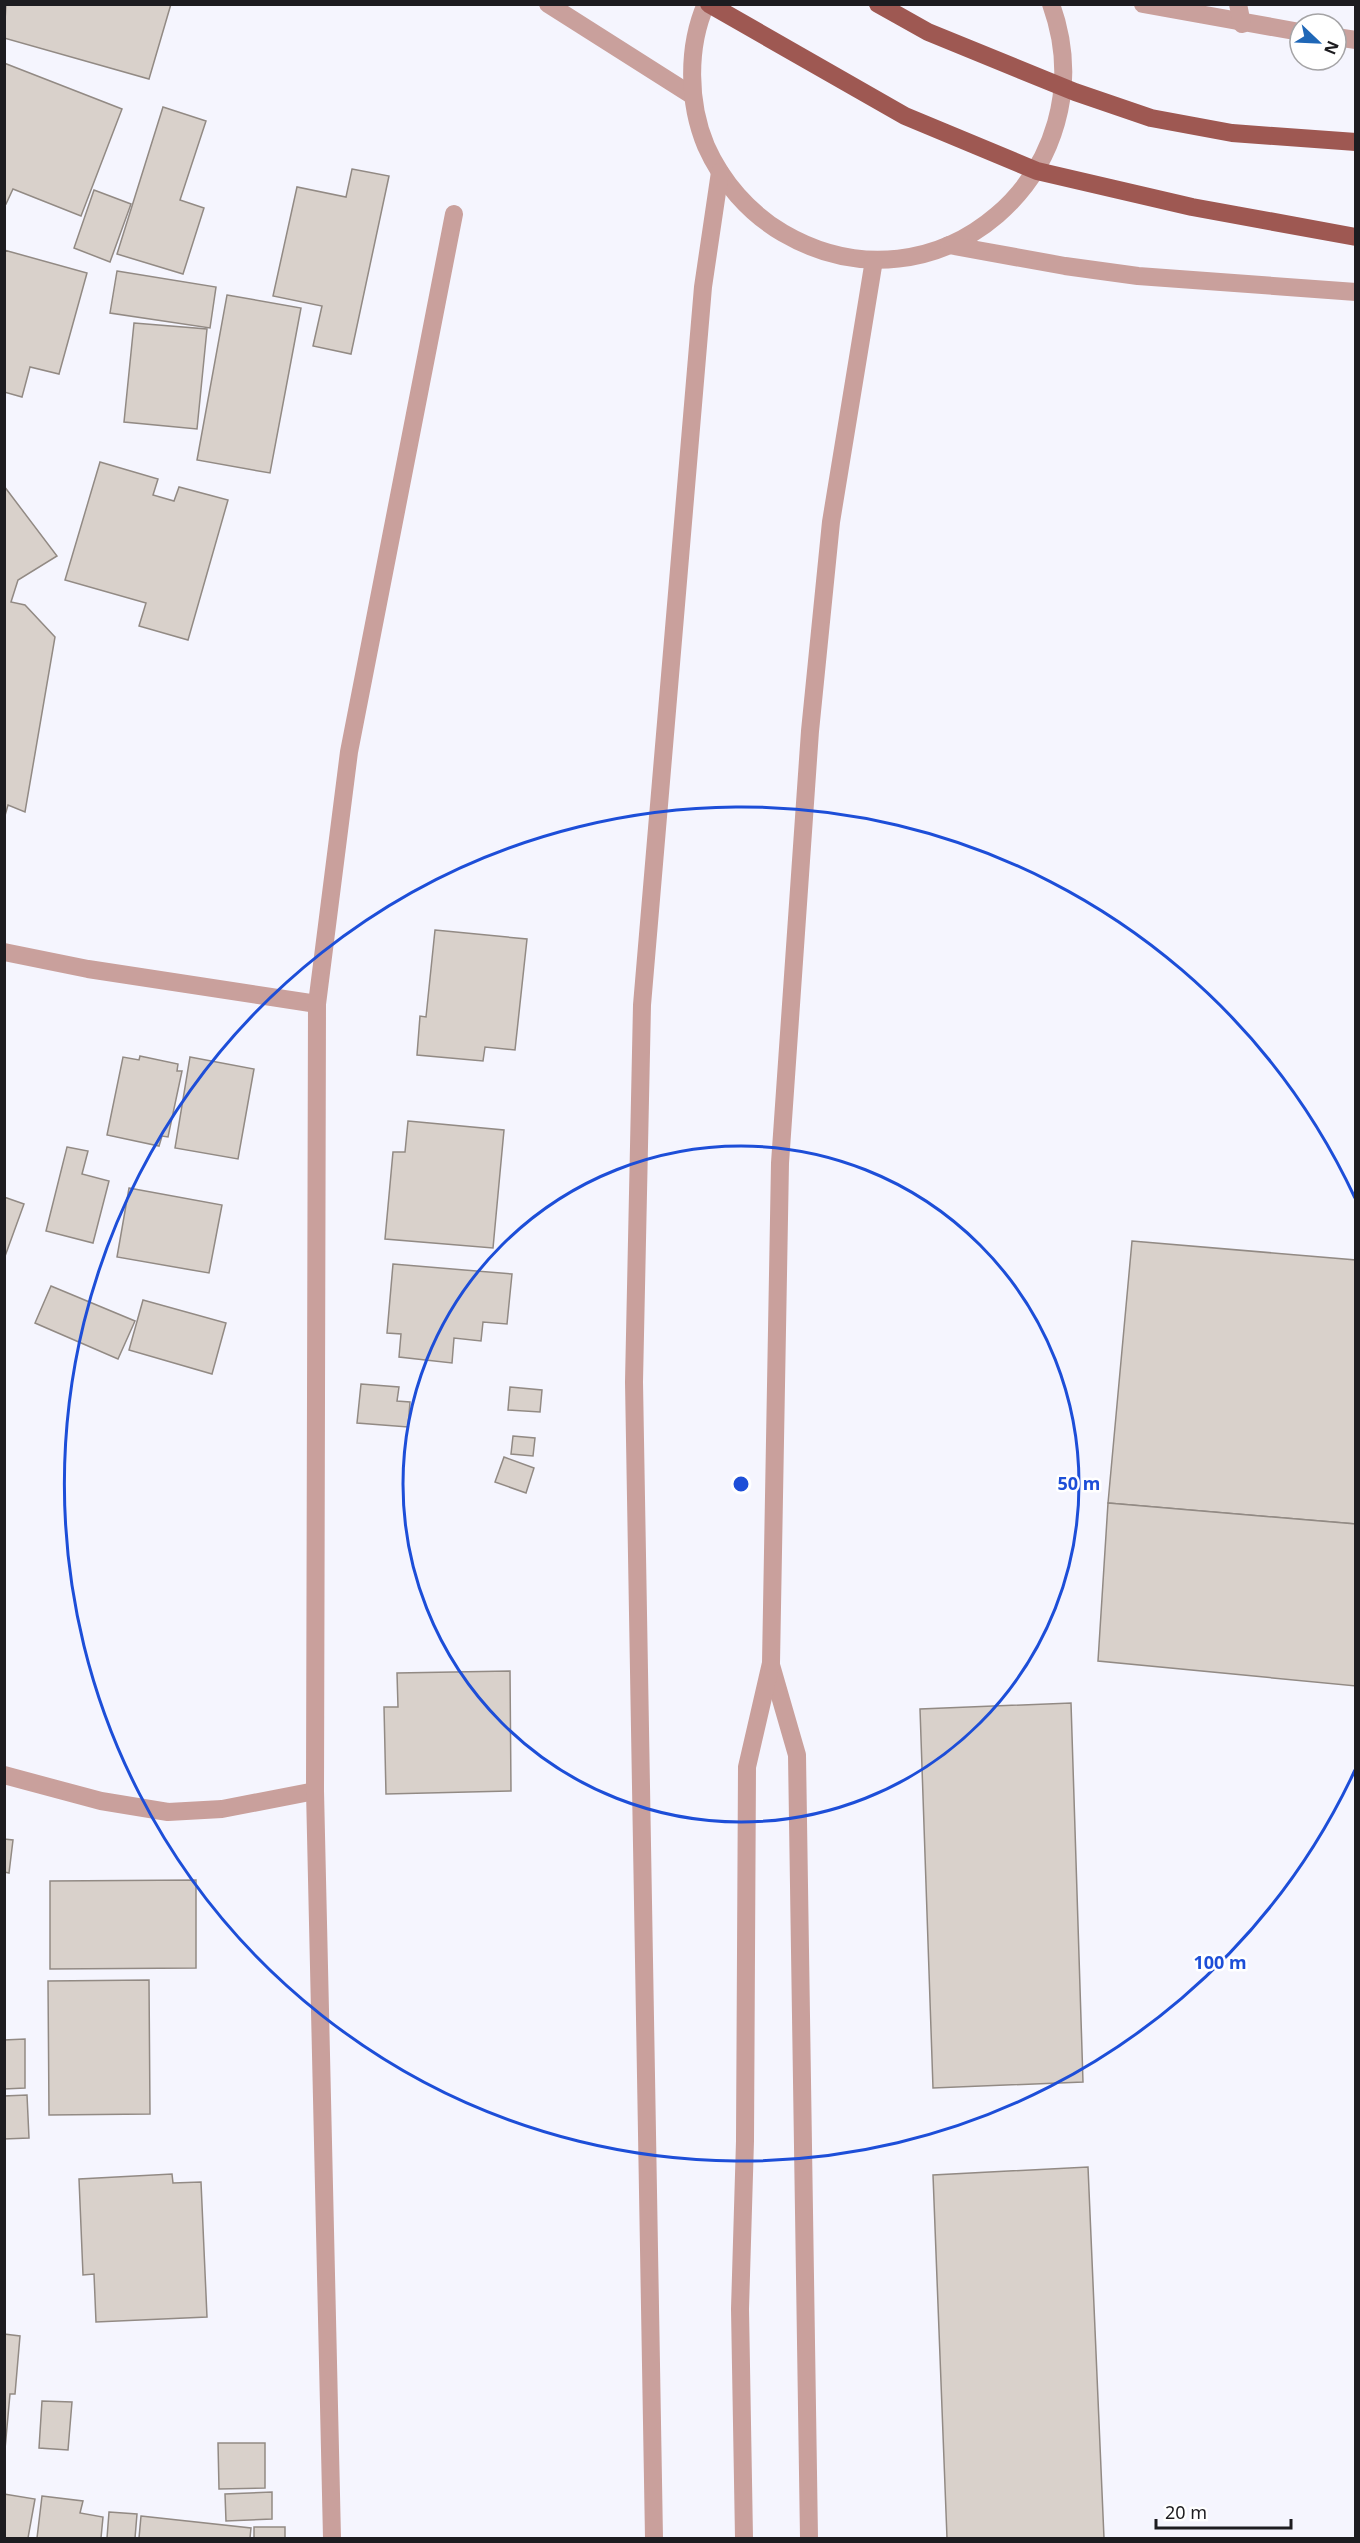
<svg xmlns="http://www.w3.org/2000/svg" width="1360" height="2543" font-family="'Noto Sans',sans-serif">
<rect width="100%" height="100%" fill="#f5f5fe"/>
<g fill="#d9d1cb" stroke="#928a84" stroke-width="1.5">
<path d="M6,4H171L149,79L4,38Z"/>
<path d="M4,63L122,109L81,216L13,189L6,204L4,203Z"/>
<path d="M163,107L206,121L180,200L204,208L183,274L117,254Z"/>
<path d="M352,169L389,176L351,354L313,346L322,306L273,296L297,187L346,197Z"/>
<path d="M94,190L131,204L110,262L74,248Z"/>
<path d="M4,250L87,273L59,374L30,367L22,397L4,392Z"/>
<path d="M117,271L216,287L210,328L110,313Z"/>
<path d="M227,295L301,308L270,473L197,460Z"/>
<path d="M134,323L207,329L197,429L124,422Z"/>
<path d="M100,462L158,479L153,495L174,501L179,487L228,500L188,640L139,626L146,603L65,580Z"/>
<path d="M4,486L57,556L18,580L11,602L25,605L55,637L25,812L8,805L4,819Z"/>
<path d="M435,930L527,939L515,1050L485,1047L483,1061L417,1055L420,1016L426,1017Z"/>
<path d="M140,1056L178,1064L177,1071H182L168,1137L162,1136L159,1146L107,1135L123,1057L139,1060Z"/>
<path d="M190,1057L254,1069L238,1159L175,1148Z"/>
<path d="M408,1121L504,1130L493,1248L385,1239L393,1152H405Z"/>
<path d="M67,1147L88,1151L82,1174L109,1181L93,1243L46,1231Z"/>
<path d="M129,1188L222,1205L209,1273L117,1257Z"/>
<path d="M4,1197L24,1204L4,1259Z"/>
<path d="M1132,1241L1356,1260V1524L1108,1503Z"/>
<path d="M393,1264L512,1274L507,1324L483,1322L481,1341L454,1338L452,1363L399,1357L401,1334L387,1333Z"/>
<path d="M51,1286L135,1321L118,1359L35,1323Z"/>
<path d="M143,1300L226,1323L212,1374L129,1350Z"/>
<path d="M361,1384L399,1387L397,1401L410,1402L408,1427L357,1423Z"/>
<path d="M510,1387L542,1390L540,1412L508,1410Z"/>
<path d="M513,1436L535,1438L533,1456L511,1454Z"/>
<path d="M504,1457L534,1468L526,1493L495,1482Z"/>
<path d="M1108,1503L1356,1524V1686L1098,1661Z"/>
<path d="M510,1671L511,1791L386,1794L384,1707H398L397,1673Z"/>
<path d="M1071,1703L1083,2082L933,2088L920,1709Z"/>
<path d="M4,1839L13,1840L9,1873L4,1872Z"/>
<path d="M196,1880V1968L50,1969V1881Z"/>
<path d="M149,1980L150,2114L49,2115L48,1981Z"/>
<path d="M25,2039V2088L4,2089V2040Z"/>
<path d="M27,2095L29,2138L4,2139V2096Z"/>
<path d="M1088,2167L1104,2538H947L933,2175Z"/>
<path d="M172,2174L173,2183L201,2182L207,2317L96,2322L94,2274L83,2275L79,2179Z"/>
<path d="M4,2334L20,2336L15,2394H10L4,2460Z"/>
<path d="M42,2401L72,2402L68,2450L39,2448Z"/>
<path d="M218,2443H265V2488L219,2489Z"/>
<path d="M272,2492V2519L226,2521L225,2494Z"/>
<path d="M4,2494L35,2499L28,2538H4Z"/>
<path d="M42,2496L83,2501L80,2513L103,2517L101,2538H37Z"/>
<path d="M109,2512L137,2514L135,2538H107Z"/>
<path d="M141,2516L251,2528L250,2538H139Z"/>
<rect x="254" y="2527" width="31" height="11"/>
</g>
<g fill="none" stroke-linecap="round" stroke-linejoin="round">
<g stroke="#c9a09c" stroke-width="18">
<path d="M548,4L693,96"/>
<path d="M706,4C687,47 688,103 706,146C722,182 749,213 783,233C937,323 1111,171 1051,4"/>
<path d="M1143,4L1300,32"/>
<path d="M1238,4L1242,24"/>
<path d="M1336,37L1356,40"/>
<path d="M949,245L1065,266L1138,276L1356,292"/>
<path d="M4,952L88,969L317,1004"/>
<path d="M771,1665L797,1755L809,2538"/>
<path d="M4,1775L101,1801L168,1812L222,1809L315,1791"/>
<path d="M332,2538L315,1791L317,1004L349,752L454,214"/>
<path d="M654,2538L634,1382L642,1005L703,287L720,172"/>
<path d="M744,2538L740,2309L745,2141L747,1767L771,1663L780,1163L810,731L831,522L874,260"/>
</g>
<g stroke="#9e5852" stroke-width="18">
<path d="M709,4L905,116L1037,171L1192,207L1356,237"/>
<path d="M878,4L928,32L1075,92L1151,118L1232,133L1356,142"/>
</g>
</g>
<g fill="none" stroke="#1d4ed8" stroke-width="3">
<circle cx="741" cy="1484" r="338"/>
<path d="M1355 1770A677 677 0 1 1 1355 1198"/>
</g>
<circle cx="741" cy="1484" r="9" fill="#1d4ed8" stroke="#fff" stroke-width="3"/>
<g font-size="18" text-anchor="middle" font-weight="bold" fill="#1d4ed8" stroke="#fff" stroke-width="5" stroke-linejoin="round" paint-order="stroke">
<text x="1079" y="1490">50 m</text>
<text x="1220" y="1969">100 m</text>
</g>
<rect width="1360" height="2543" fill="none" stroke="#1d1c20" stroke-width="12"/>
<g transform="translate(1318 42) rotate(113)"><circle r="28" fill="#ffffff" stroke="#a5a4a6" stroke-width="1.5"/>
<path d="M0-4.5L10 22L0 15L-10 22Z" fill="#1f67b7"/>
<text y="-9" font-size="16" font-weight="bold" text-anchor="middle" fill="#1d1c20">N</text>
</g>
<path d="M1156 2519v9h135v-9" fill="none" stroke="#1d1c20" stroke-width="3"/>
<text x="1165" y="2519" font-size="18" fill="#1d1c20" stroke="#ffffff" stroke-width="4.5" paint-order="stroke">20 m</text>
</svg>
